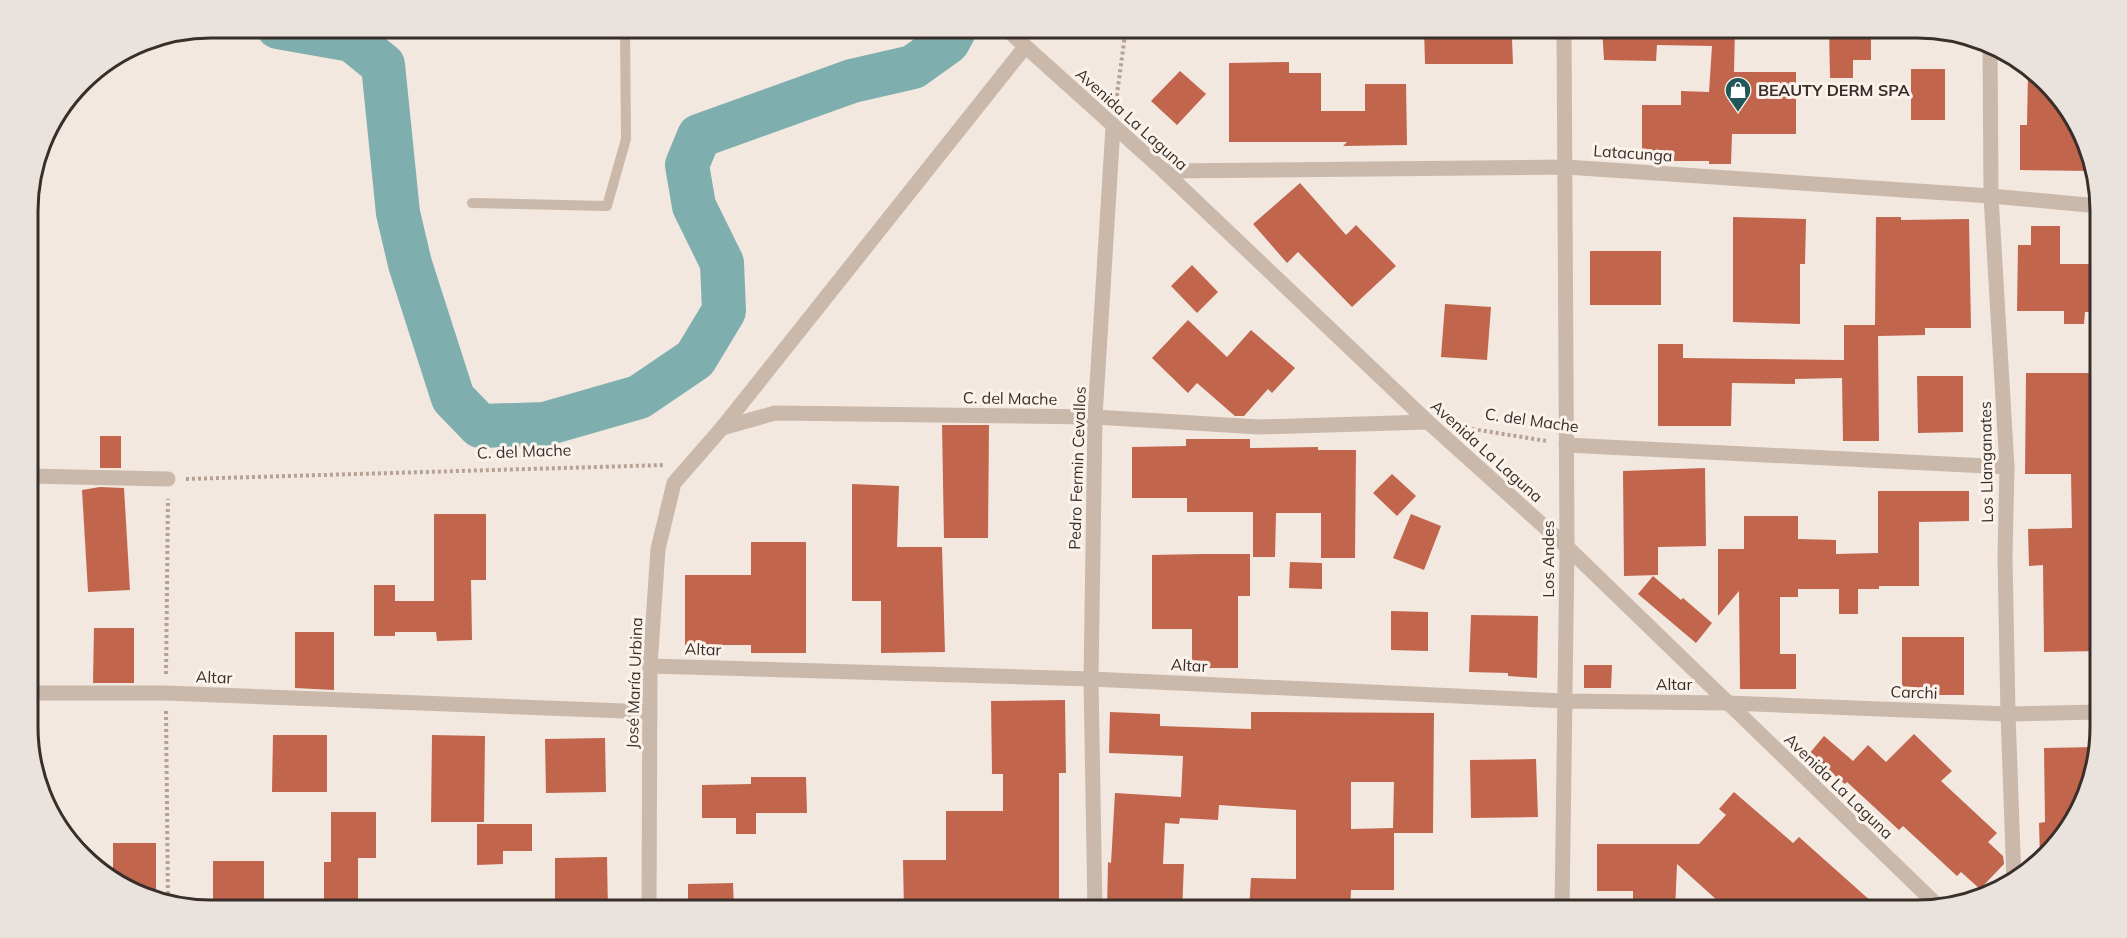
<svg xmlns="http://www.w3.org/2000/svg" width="2127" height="938" font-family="Mulish,sans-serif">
<rect width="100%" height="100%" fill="#f2e8df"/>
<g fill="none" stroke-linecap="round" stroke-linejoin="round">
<path stroke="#7eaeae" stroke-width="44" d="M278,27L352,40L383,65L398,213L410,264L453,398L480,426L545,424L639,397L695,359L724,311L722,263L694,206L687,165L699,136L852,81L913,67L948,42L956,27"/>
</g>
<g fill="#c2654d" fill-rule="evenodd">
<path d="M1424,27H1472L1473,39H1512L1513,64H1425Z"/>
<path d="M1602,27H1735L1734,72H1796V134H1732L1731,164H1709V161H1642V105H1681V91L1709,92L1712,46L1657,45L1656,61L1604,60Z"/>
<path d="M1829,27H1871V60H1853V78H1830Z"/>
<path d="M1289,62V73H1321V111H1365V84H1406L1407,145L1343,146L1347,142H1229V63Z"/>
<rect x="1911" y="69" width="34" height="51"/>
<path d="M1180,71L1206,94L1177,125L1151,101Z"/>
<path d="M2028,72L2062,98L2092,171L2020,170V125H2027Z"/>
<path d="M1300,183L1346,235L1356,225L1396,266L1352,307L1298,252L1287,263L1253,224Z"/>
<path d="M1733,217L1806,219L1805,264H1800V324L1733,322Z"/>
<path d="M1876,217H1901V220L1969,219L1970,275L1971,328H1925V335L1878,336L1879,441H1843L1842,378L1795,379V384L1732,383L1731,426H1658V344H1683V358L1844,360V325H1875Z"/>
<path d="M2031,226H2060V264H2099V312H2085L2084,324H2064V311H2017L2018,245H2031Z"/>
<rect x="1590" y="251" width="71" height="54"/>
<path d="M1192,265L1218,292L1197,313L1171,286Z"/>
<path d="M1445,304L1491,307L1487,360L1441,357Z"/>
<path d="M1188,320L1227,357L1251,330L1295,368L1272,393L1268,389L1244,416H1235L1197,383L1188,393L1152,358Z"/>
<path d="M2026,373H2099V496H2093L2095,573H2098V595H2100V651L2044,652L2043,565L2029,566L2028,529L2072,528L2071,474H2025Z"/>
<path d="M1917,376H1963V432L1918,433Z"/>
<path d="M942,425H989L988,538H944Z"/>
<rect x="100" y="436" width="21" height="32"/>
<path d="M1186,439H1250V448L1318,447V450H1356L1355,558H1321V513H1276L1275,557H1253V512H1187V498H1132V447L1186,446Z"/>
<path d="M1705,468L1706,546L1658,547V575L1624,576L1623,471Z"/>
<path d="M1392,474L1416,496L1397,516L1373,493Z"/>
<path d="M852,484L899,486L897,547H942L945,652L881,653V601H852Z"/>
<path d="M100,487L124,488L130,590L88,592L82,490Z"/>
<path d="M1878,491H1969V521L1919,522V586H1879V589H1858V614H1839V589H1798V597H1780V654H1796V689H1740L1739,591L1718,616V549H1744V516H1798V539L1836,540V554L1878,553Z"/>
<path d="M434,514H486V580H471L472,640L437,641L436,632H395V636H374V585H395V601H434Z"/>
<path d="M1411,514L1441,526L1424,570L1393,558Z"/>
<path d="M751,542H806V653H751V645H685V575H751Z"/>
<path d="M1203,554H1250V596H1238V668H1192V629H1152V555Z"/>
<path d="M1290,562L1322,563V589L1289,588Z"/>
<path d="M1653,576L1681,600L1683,598L1712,623L1696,643L1638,594Z"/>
<path d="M1391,611L1428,612V651L1391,650Z"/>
<path d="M1471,615L1538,616L1537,678L1508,676V673L1469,672Z"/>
<path d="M94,628H134V683H93Z"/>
<path d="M295,632H334V690L295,688Z"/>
<rect x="1902" y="637" width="62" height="58"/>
<path d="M1584,665H1612L1611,688H1584Z"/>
<path d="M1065,700L1066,773H1059V900H996V911H904L903,860H946V811H1003V774H992L991,701Z"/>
<path d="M1110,712L1160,714V726L1251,729V712L1434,713L1433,833H1394V890H1351L1350,911H1249L1251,878L1296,879V810L1219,805L1218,820L1180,818L1179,824L1165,823L1163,864H1184L1182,911H1107L1108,862L1111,863L1115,793L1181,797L1183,756L1109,753ZM1351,782H1394L1393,828L1351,829Z"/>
<path d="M1914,734L1952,771L1941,781L1997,833L1988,842L2003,856L2004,864L1980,889L1961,872L1957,876L1903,826L1899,830L1847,782L1845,784L1809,754L1824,736L1853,761L1868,745L1886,762Z"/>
<path d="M273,735H327V792H272Z"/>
<path d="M432,735L485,736L484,822H431Z"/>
<path d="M605,738L606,792L546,793L545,739Z"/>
<path d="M2096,747L2086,798L2040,858L2039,823L2045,822L2044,748Z"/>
<path d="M1536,759L1538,817L1471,818L1470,760Z"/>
<path d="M751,777H806L807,813H756V834H736V818H702V785L751,784Z"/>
<path d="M1734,792L1793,843L1799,837L1882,911H1729L1677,864L1675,911H1633V891H1597V844H1699L1726,815L1719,809Z"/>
<path d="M331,812H376V858H358V911H324V862H331Z"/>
<path d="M477,824H532V851H503V864L477,865Z"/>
<path d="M113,843H156V892H134L113,876Z"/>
<path d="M607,857L608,911H555V858Z"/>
<rect x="213" y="861" width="51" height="50"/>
<path d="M733,883L734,911H688V884Z"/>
</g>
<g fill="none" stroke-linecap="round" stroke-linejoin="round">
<g stroke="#b6a295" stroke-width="4" stroke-dasharray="3 3" stroke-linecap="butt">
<path d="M1116,102L1126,27"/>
<path d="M1466,428L1547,441"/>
<path d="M186,479L665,465"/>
<path d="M166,674L168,499"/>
<path d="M166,711L168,903"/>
</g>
<path stroke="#cab8ab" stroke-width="10" d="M472,203L607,206L626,139L625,27"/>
<g stroke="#cab8ab" stroke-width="15">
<path d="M1990,43L1991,196L2007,467L2005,556L2008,714L2014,881"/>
<path d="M1164,171L1566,167L1991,196L2099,206"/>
<path d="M722,428L775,413L1095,417L1259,427L1428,422"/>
<path d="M1566,445L2007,467"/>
<path d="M28,476L168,479"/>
<path d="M650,666L1091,679L1564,701L1727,703L2008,714L2100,712"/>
<path d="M28,693H165L650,712"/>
<path d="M649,911L650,666L658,549L674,483L722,428L1025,47"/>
<path d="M1095,911L1091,679L1095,417L1113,127"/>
<path d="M1562,911L1567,547L1564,27"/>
</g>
<path stroke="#cab8ab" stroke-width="15" d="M1004,27L1164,171L1428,422L1567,547L1940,908"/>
</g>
<defs>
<g id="shop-pin" transform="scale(1.35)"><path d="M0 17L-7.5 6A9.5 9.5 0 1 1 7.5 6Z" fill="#205758" stroke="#faf2eb"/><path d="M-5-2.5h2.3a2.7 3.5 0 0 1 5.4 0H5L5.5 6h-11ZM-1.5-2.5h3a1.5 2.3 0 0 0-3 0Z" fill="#fff"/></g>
</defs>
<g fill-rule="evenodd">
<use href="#shop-pin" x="1738" y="90"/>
</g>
<g text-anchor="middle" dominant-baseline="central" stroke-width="6" stroke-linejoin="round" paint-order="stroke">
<g font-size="16" font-weight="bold" fill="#382e2a" stroke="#faf2eb" text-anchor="start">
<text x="1758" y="90">BEAUTY DERM SPA</text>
</g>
<g font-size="16" fill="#382e2a" stroke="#faf2eb">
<text transform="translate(1132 119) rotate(42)">Avenida La Laguna</text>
<text transform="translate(1633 153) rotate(4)">Latacunga</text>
<text transform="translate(1010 398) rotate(1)">C. del Mache</text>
<text transform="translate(1532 420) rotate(8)">C. del Mache</text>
<text transform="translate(524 451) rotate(-2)">C. del Mache</text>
<text transform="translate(1487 451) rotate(42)">Avenida La Laguna</text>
<text transform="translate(1986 462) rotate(-91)">Los Llanganates</text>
<text transform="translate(1077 468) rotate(-88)">Pedro Fermin Cevallos</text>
<text transform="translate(1548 559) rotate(-90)">Los Andes</text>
<text transform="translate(703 649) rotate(2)">Altar</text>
<text transform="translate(1189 665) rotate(3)">Altar</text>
<text transform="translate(214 677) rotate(2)">Altar</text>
<text transform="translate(634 683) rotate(-88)">José María Urbina</text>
<text x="1674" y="684">Altar</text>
<text transform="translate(1914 692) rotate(2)">Carchi</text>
<text transform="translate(1839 786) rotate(44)">Avenida La Laguna</text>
</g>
</g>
<path d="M0 0H2127V938H0ZM211 38H1917A173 173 0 0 1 2090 211V727A173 173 0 0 1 1917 900H211A173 173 0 0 1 38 727V211A173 173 0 0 1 211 38Z" fill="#eae2dc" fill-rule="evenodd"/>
<path fill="none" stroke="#382e2a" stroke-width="3" d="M211 38H1917A173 173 0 0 1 2090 211V727A173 173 0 0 1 1917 900H211A173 173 0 0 1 38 727V211A173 173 0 0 1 211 38Z"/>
</svg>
